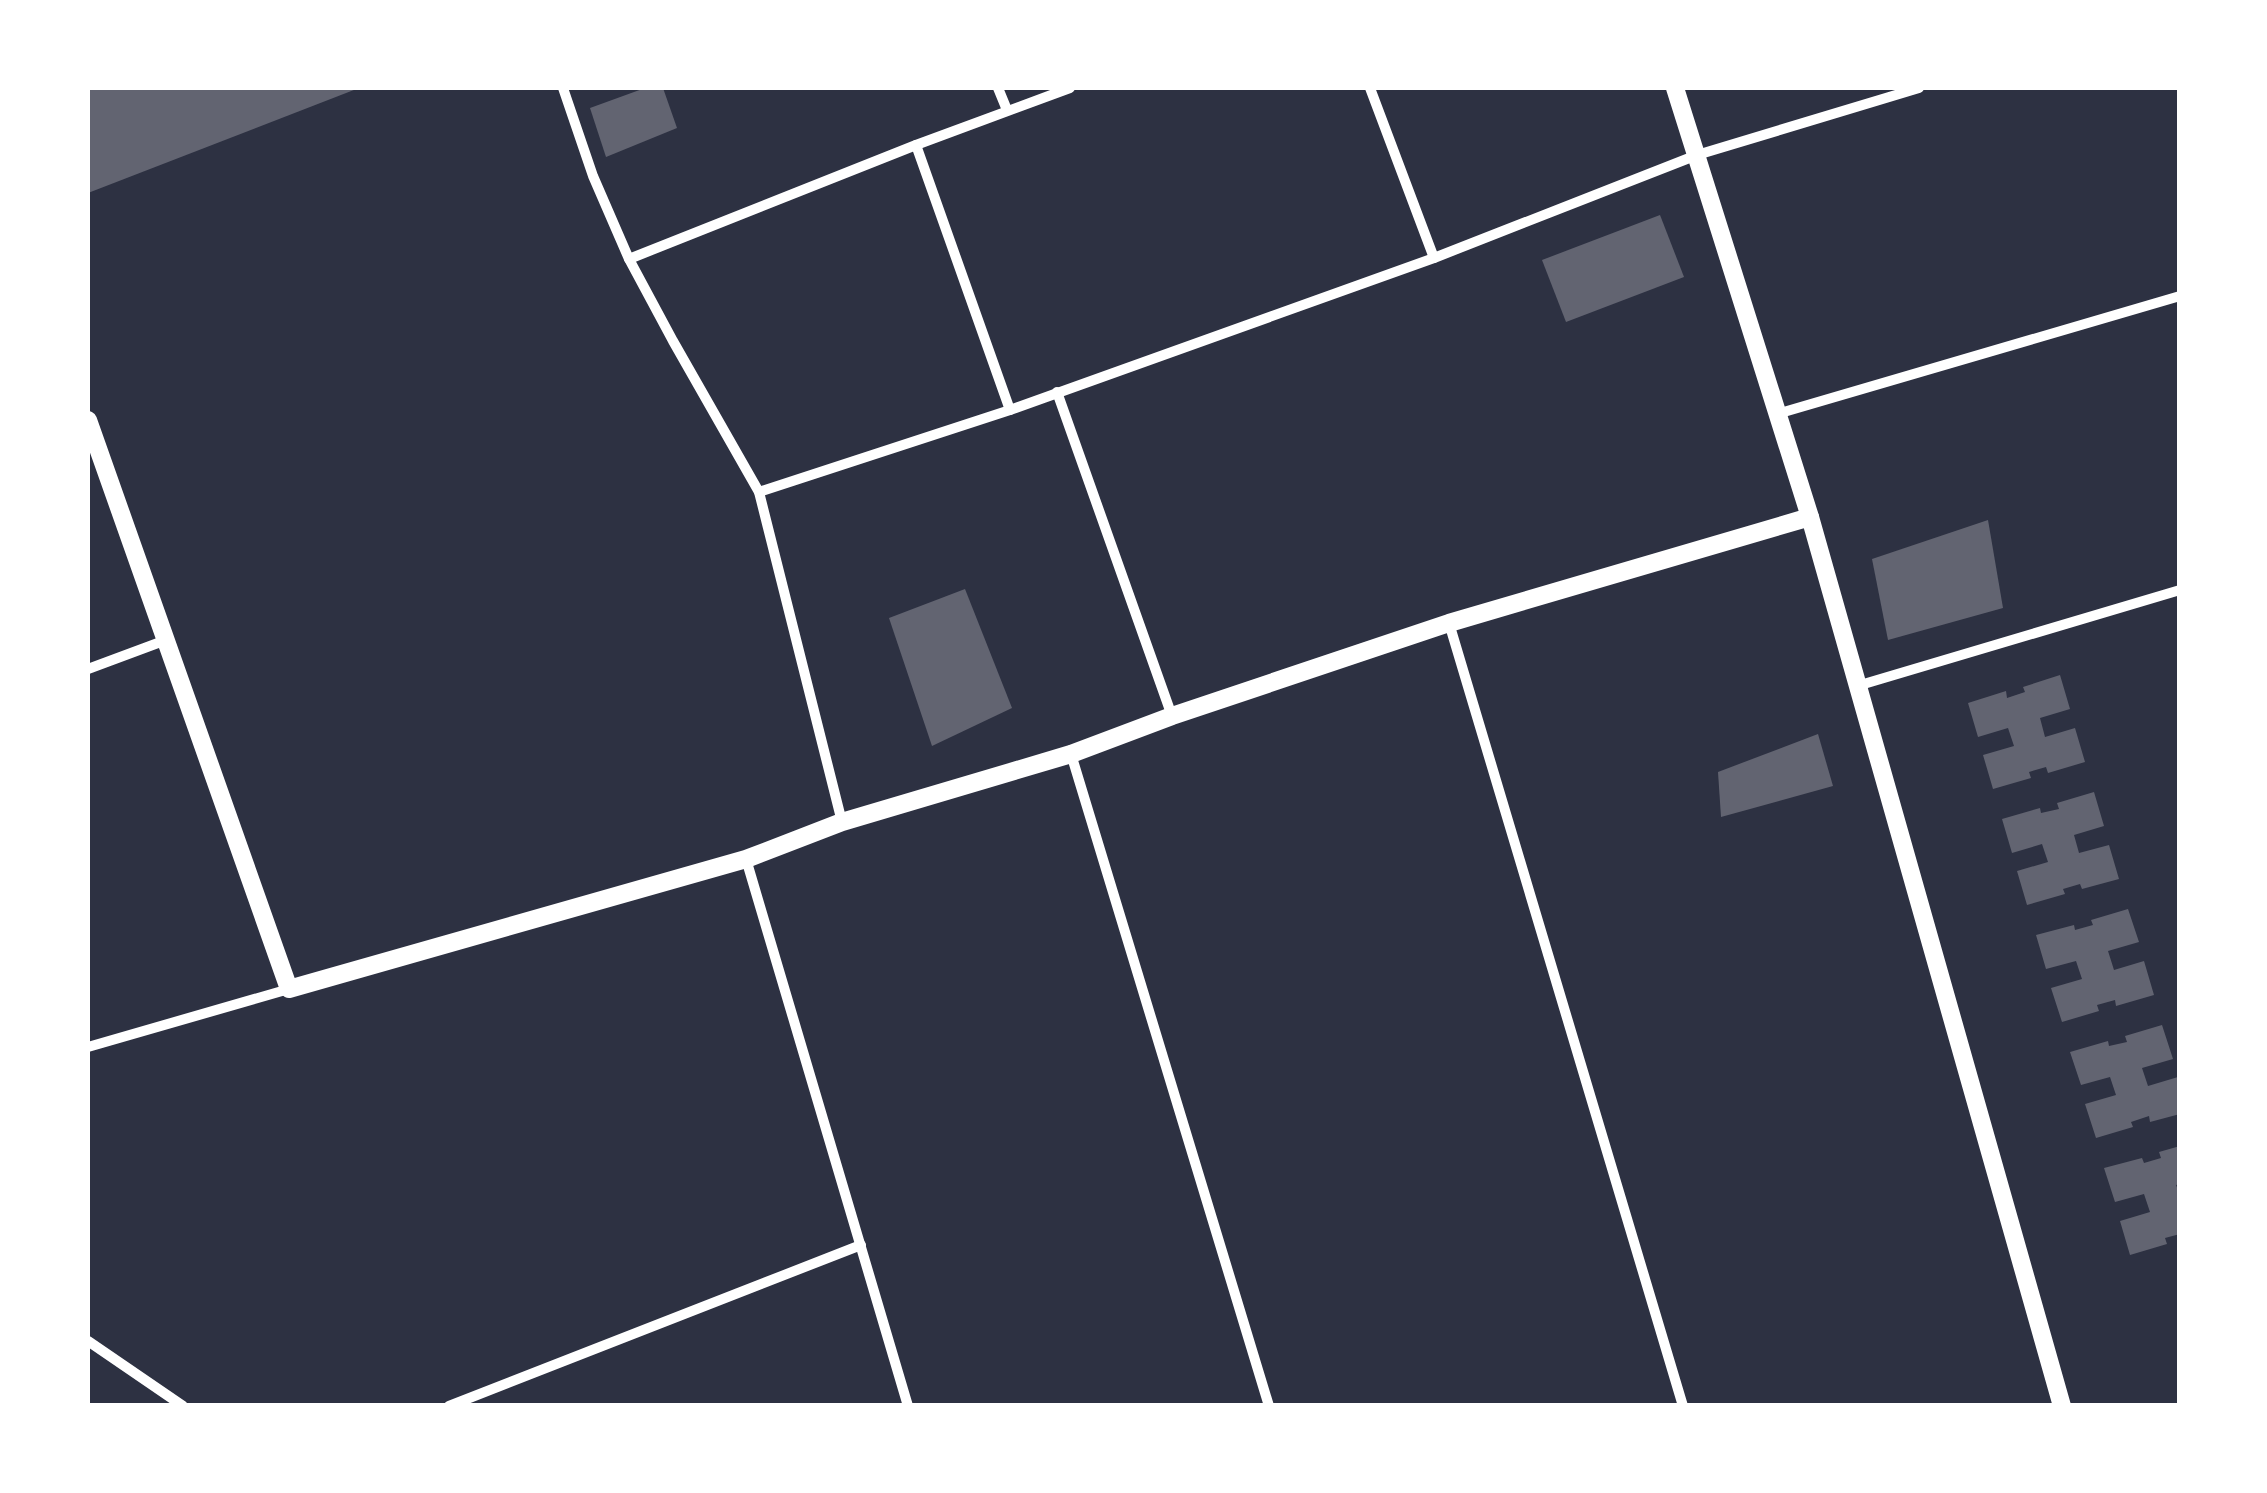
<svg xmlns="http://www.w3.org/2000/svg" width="2267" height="1493" font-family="Raleway,sans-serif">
<rect width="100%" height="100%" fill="#2d3142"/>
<g fill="#626471">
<path d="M88,88H359L88,193Z"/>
<path d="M645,88H663L677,128L606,157L590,108Z"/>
<path d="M1660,215L1684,277L1566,322L1542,260Z"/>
<path d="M1988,520L2003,608L1888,640L1872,559Z"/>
<path d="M965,589L1012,708L932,746L889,618Z"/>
<path d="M2060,675L2070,709L2040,718L2045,737L2075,728L2085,762L2048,773L2046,767L2029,772L2031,778L1993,789L1983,755L2014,746L2008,728L1978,737L1968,703L2006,691L2007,698L2025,692L2023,687Z"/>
<path d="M1818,734L1833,786L1721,817L1718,772Z"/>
<path d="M2094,792L2104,826L2074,835L2079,853L2109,845L2119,879L2082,889L2080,884L2063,889L2065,894L2027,905L2017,871L2048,862L2042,844L2012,853L2002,819L2040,808L2041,813L2059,809L2057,803Z"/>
<path d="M2128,909L2139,942L2108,951L2114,970L2144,961L2154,995L2116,1006L2115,1000L2097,1005L2099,1011L2062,1022L2051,988L2082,979L2076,961L2046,969L2036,935L2074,925L2075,930L2093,925L2091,920Z"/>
<path d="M2162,1025L2173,1059L2142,1068L2148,1086L2178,1077L2180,1114L2150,1122L2149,1116L2131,1122L2133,1127L2096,1138L2085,1104L2116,1095L2110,1077L2081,1085L2070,1052L2108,1041L2109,1046L2127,1042L2125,1036Z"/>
<path d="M2180,1146V1184L2176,1185L2180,1195V1234L2165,1238L2167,1244L2130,1255L2120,1221L2150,1212L2144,1194L2115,1202L2104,1168L2142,1158L2144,1163L2161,1158L2159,1152Z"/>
</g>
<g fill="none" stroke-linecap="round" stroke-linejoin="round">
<g stroke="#fff" stroke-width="10">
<path d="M563,88L593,176L629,259L673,341L759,492L842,822"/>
<path d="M998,88L1007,110"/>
<path d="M1370,88L1434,258"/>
<path d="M916,145L1010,410"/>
<path d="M629,259L916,145L1070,88"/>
<path d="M1057,392L1172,716"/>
<path d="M1777,414L2180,296"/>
<path d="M759,492L1010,410L1434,258L1697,155L1919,88"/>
<path d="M1449,623L1683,1406"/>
<path d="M88,669L166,640"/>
<path d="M1857,686L2180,590"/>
<path d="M1071,754L1269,1406"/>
<path d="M746,859L908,1406"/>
<path d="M88,1047L289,989"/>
<path d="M88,1341L183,1406"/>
<path d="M449,1406L861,1245"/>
</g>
<g stroke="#fff" stroke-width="18">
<path d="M1675,88L1810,517L2062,1406"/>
<path d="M88,420L289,989L746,859L842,822L1071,754L1172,716L1449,623L1810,517"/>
</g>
</g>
<rect width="2267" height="1493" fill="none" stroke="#ffffff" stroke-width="180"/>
</svg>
